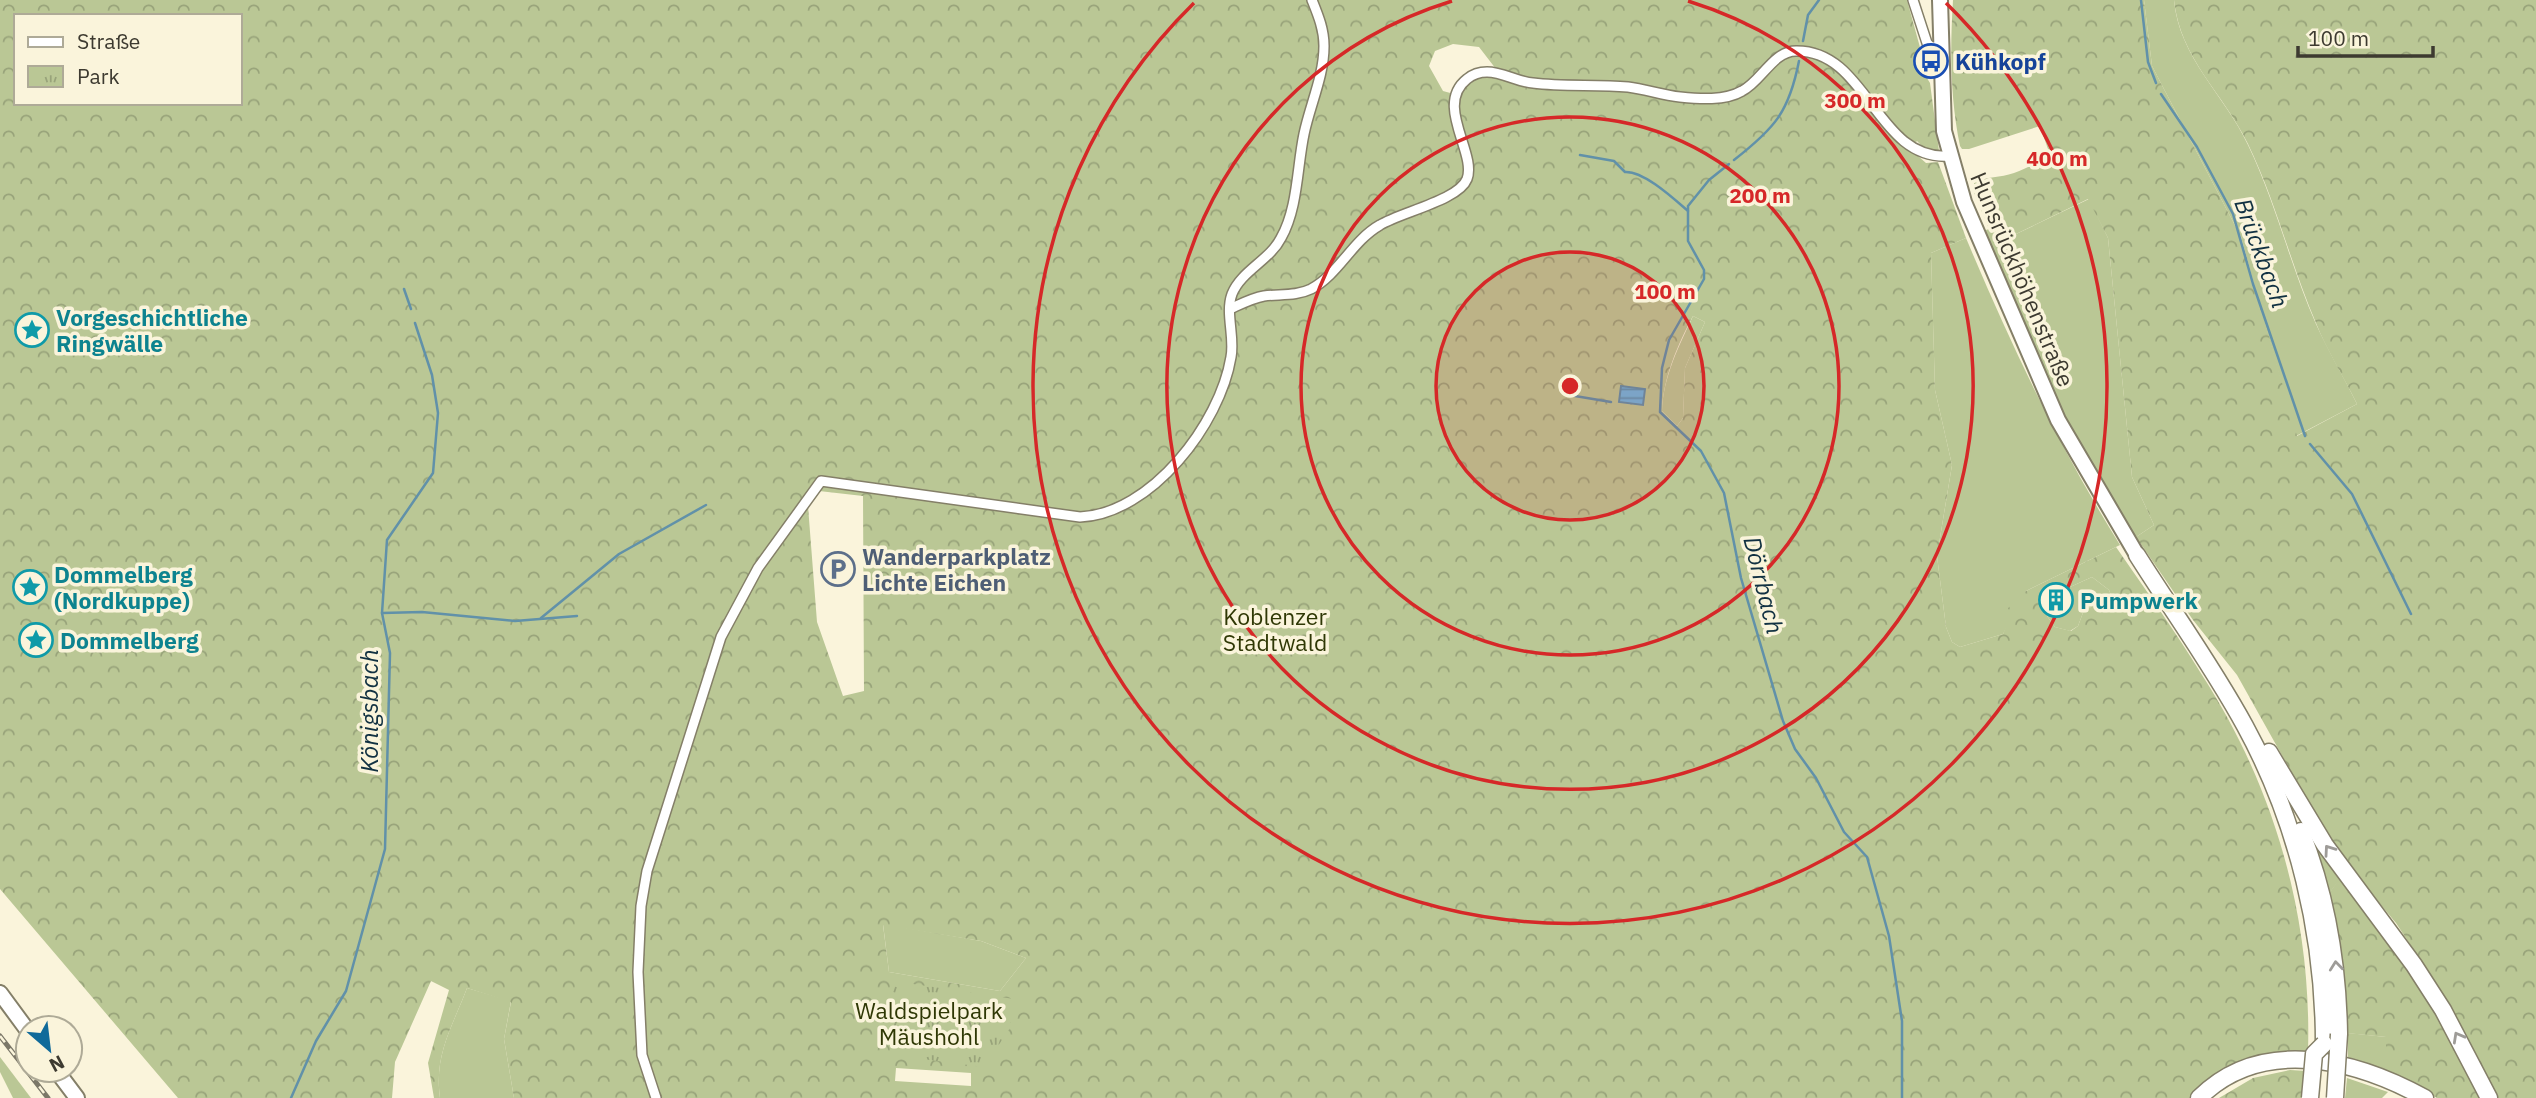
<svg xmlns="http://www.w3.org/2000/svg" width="2536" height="1098" font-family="'IBM Plex Sans',sans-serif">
<defs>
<pattern id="forest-crowns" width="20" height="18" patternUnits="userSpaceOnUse" patternTransform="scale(1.75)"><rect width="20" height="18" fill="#bac795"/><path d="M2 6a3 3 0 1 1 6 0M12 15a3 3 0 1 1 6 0" fill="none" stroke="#98a37a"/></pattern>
<pattern id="park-tufts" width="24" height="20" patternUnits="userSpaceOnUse" patternTransform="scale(1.75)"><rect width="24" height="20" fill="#bac795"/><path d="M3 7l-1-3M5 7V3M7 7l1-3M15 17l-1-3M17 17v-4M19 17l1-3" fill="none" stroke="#98a37a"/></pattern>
<pattern id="water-rules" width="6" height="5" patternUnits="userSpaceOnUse" patternTransform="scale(1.75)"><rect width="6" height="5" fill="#70b6dd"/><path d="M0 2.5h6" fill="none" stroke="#5d95b4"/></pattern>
</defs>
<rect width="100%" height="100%" fill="#faf4db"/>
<g fill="#bac795">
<path d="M2144,0H2174C2179,58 2225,95 2248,145C2276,203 2290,265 2316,324C2328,351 2344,377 2357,404L2296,436L2241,237L2152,66Z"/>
<path d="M2089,199L2108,238L2132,477L2154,525L2136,537L2068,423L1983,231L1989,229L2014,235Z"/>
<path d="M1966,238C2011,345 2059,447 2120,545L2026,591L2003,634L1960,647L1952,642L1946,627L1937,556L1952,465L1935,390L1931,253Z"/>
<path d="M1693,316L1705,322L1685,368L1683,418L1677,426L1662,411C1663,377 1679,346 1693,316Z"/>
<path d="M2092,577L2109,590L2112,598L2084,610L2078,626L2070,631L2055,627L2047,616L2046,598Z"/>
<path d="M2306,823L2354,891H2349L2337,883L2328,895Z"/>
<path d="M883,924L981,941L1026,958L1000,991L889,972Z"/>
<path d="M467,988L511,1001L504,1039L514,1098H440C434,1054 452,1028 467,988Z"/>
<path d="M2348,1033L2386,1037V1070L2348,1061Z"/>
<path d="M0,1057L31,1098H13L0,1072Z"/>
<path d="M2347,1078L2388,1092L2382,1098H2345Z"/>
</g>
<g fill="url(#forest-crowns)" fill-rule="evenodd">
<path d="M0,0H1907L1921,51L1917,62L1930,83L1939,151H1927L1917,141L1910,149L1926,163L1938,162L1966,238L1931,253L1935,390L1952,465L1937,556L1946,627L1952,642L1960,647L2003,634L2007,624L2004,612L2026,591L2116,547C2145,589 2175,631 2202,675C2275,788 2312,918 2308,1052L2289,1053L2192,1098H514L504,1039L511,1002L467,988C452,1028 434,1054 440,1098H434L428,1063L449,990L431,981L395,1062L392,1098H178L0,889ZM16,16H240V103H16ZM1453,44L1479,47L1496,69L1469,73L1454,94L1443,91L1429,66L1435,51ZM1693,316L1705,322L1685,368L1683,418L1677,426L1662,411C1663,378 1678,344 1693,316ZM819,491L863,496L864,691L843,696L817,622L808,506ZM2092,577L2109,590L2112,598L2084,610L2078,626L2071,631L2055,627L2047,616L2046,598ZM883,925L981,941L1026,958L1000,991L889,972ZM896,1068L971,1073V1086L895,1081Z"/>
<path d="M1953,0H2144L2152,66L2241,237L2297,436L2357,404C2344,377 2327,351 2316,323C2291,265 2276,202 2248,144C2224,94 2180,59 2174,0H2536V1098H2496L2448,1002L2396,923L2344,861L2326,834L2237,675L2193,620L2136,537L2154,525L2132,477L2108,238L2088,199L2014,235L1989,229L1974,193V183C1987,176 2000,178 2014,173C2027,169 2038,161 2050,155L2040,126L1969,149H1962L1960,146C1950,97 1950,50 1953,0Z"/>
<path d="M2337,882L2349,891H2354L2420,983L2481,1098H2437L2386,1070V1037L2346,1033L2328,895Z"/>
<path d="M2290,1070L2307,1071L2304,1098H2219L2253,1078Z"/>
</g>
<path fill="url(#park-tufts)" d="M893,981L1014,999L1010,1028L984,1067L899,1056L892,1042Z"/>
<path fill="url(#water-rules)" stroke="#6191a9" stroke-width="2" d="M1621,386L1645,389L1643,405L1619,402Z"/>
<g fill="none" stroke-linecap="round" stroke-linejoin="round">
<g stroke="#6191a9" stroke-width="2.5">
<path d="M2141,0L2148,62L2156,83"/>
<path d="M1803,41L1808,15L1819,0"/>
<path d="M2161,94L2197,147L2233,214L2253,284L2305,436"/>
<path d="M1580,155L1614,161L1625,172C1644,171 1673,198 1688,211V241L1704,270V279L1669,340L1662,368L1660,412L1701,451L1724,493L1741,578L1783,721L1795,749L1816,778L1844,832L1867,857L1889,936L1902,1021V1098"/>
<path d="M1734,160C1775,128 1789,112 1799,61"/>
<path d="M1688,211V206L1709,180L1729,164"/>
<path d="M404,289L411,309"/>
<path d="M1569,395L1611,402"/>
<path d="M2310,444L2352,494L2411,614"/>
<path d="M382,613L422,612L515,621L577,616"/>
<path d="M541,618L619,554L706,505"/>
<path d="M291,1098L316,1041L346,991L385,849L390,653L382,613L387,540L433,473L438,413L432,375L415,323"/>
</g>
<g stroke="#847f68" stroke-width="12">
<g id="street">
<path d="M1913,0L1927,43L1931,47H1939"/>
<path d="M1230,309C1241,304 1252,298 1264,296C1280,294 1297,296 1311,289C1339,274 1352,241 1380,225C1401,212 1459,200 1467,179C1477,153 1434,105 1467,79C1473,74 1480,72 1487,72C1503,72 1517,82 1533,83C1564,87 1596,84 1628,87C1645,89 1662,95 1680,97C1699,99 1725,101 1742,91C1761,82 1773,51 1796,51C1868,50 1876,161 1949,156"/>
<path d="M656,1098L642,1055L638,972L641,906L647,871L721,637L758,568L821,481L1080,517C1151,514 1220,424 1231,357C1235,337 1225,313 1232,294C1241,271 1270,260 1281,238C1298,208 1297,167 1304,134C1310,105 1324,76 1324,46C1324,29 1318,15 1312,0"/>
</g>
</g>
<g stroke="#847f68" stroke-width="18">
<g id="primary">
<path d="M1940,0L1944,131L1964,202L2058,420L2137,555"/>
<path d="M0,993L28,1031"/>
<path d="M56,1070L77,1098"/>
</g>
</g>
<g stroke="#847f68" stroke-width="19">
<g id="highway">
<path d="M2137,555C2173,612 2213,667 2245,726C2298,823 2324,935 2324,1044"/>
<path d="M2269,752L2325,845L2414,965L2443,1010L2489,1098"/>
<path d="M2301,831C2327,897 2338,963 2339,1034"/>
<path d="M2199,1098C2262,1035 2356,1060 2425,1098"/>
</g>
</g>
<use href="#street" stroke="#fff" stroke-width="9"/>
<use href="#primary" stroke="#fff" stroke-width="14"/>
<use href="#highway" stroke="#fff" stroke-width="16"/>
<g stroke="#7b7768" stroke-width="5">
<path id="rail" d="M0,1036L48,1098"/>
</g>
<use href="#rail" stroke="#faf4db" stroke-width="2.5" stroke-dasharray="8" stroke-linecap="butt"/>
<g stroke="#847f68" stroke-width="19" stroke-linecap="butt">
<g id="highway-bridge">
<path d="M2310,1098L2314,1054L2324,1044"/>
<path d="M2335,1098L2339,1034"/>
</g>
</g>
<use href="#highway-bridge" stroke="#fff" stroke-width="16"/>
</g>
<defs><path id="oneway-chevron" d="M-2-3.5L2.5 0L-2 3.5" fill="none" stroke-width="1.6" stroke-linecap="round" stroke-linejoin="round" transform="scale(1.75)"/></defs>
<g stroke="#9e9c98">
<use href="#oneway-chevron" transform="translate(2329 850) rotate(-125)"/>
<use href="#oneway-chevron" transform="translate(2336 966) rotate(-96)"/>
<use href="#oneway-chevron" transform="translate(2458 1037) rotate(-119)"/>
</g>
<circle cx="1570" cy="386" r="134" fill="#d62828" fill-opacity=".12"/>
<g fill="none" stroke="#d62828" stroke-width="3.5">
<circle cx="1570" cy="386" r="134"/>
<circle cx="1570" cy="386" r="269"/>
<path d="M1688 1A403 403 0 1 1 1452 1"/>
<path d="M1946 3A537 537 0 1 1 1194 3"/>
</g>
<defs>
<g id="bus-ring" transform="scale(1.75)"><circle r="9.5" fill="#faf4db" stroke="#1a4fb4" stroke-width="1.5"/><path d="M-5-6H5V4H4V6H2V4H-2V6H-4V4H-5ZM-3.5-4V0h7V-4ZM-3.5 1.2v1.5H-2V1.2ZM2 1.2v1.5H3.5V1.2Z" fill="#1a4fb4"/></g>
<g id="sight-ring" transform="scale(1.75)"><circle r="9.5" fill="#faf4db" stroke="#0f9aa8" stroke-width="1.5"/><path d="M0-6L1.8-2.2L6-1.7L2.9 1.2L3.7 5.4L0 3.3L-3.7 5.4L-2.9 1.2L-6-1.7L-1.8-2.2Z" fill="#0f9aa8"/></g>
<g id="parking-ring" transform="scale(1.75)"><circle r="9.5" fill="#faf4db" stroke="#5c6f8a" stroke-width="1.5"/><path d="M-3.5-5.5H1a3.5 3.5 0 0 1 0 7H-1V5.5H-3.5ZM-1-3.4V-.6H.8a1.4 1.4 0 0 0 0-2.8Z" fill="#5c6f8a"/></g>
<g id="building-ring" transform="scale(1.75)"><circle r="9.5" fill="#faf4db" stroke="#0f9aa8" stroke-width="1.5"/><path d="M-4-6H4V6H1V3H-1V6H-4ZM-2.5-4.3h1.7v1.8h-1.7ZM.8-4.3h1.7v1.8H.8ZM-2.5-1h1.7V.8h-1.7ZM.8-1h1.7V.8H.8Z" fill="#0f9aa8"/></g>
</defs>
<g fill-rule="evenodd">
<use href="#bus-ring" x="1931" y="61"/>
<use href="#sight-ring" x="32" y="330"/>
<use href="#parking-ring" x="838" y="569"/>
<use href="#sight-ring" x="30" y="587"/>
<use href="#building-ring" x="2056" y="600"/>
<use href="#sight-ring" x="36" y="640"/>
</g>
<g text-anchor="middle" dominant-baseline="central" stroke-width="7" stroke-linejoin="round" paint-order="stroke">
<g font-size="23" font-weight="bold" fill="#164399" stroke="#faf4db" text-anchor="start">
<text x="1955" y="61">Kühkopf</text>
</g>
<g font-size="23" fill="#3d3a30" stroke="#faf4db">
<text transform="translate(2023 279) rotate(67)">Hunsrückhöhenstraße</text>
</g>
<g font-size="23" font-weight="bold" fill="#0d838f" stroke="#faf4db" text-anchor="start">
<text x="56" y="317">Vorgeschichtliche<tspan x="56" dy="26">Ringwälle</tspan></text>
<text x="54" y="574">Dommelberg<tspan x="54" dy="26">(Nordkuppe)</tspan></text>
<text x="2080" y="600">Pumpwerk</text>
<text x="60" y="640">Dommelberg</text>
</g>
<g font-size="23" font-weight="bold" fill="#4e5e75" stroke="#faf4db" text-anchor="start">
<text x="862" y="556">Wanderparkplatz<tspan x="862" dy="26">Lichte Eichen</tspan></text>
</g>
<g font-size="23" fill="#2f3805" stroke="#faf4db">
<text x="1275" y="616">Koblenzer<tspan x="1275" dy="26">Stadtwald</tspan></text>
<text x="929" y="1010">Waldspielpark<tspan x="929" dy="26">Mäushohl</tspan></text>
</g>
<g font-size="24" font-style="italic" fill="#113142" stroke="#faf4db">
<text transform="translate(2262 253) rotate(70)">Brückbach</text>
<text transform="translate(1764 585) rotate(76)">Dörrbach</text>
<text transform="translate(369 711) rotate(-90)">Königsbach</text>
</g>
</g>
<circle cx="1570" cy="386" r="10" fill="#d62828" stroke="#faf4db" stroke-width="3.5"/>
<g font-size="21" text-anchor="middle" font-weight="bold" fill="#d62828" stroke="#faf4db" stroke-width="7" stroke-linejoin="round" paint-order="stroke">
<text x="1855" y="108">300 m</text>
<text x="2057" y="166">400 m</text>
<text x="1760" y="203">200 m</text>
<text x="1665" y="299">100 m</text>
</g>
<rect x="14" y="14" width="228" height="91" fill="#faf4db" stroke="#aeaa97" stroke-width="2"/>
<rect x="28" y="37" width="35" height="10" fill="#ffffff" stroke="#aeaa97" stroke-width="2"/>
<text x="77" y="49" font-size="21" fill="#3d3a30">Straße</text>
<rect x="28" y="66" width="35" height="21" fill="url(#park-tufts)" stroke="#aeaa97" stroke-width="2"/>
<text x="77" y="84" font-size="21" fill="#3d3a30">Park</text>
<g transform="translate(49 1049) rotate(152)"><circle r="33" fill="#faf4db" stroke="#aeaa97" stroke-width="2"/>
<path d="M0-5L12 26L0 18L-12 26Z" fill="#106a9a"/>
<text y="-10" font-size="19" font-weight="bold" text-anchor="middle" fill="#3d3a30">N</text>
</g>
<path d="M2298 46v10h135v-10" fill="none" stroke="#3d3a30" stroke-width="3.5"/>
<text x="2308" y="46" font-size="21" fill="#3d3a30" stroke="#faf4db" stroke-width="5" paint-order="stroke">100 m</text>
</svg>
